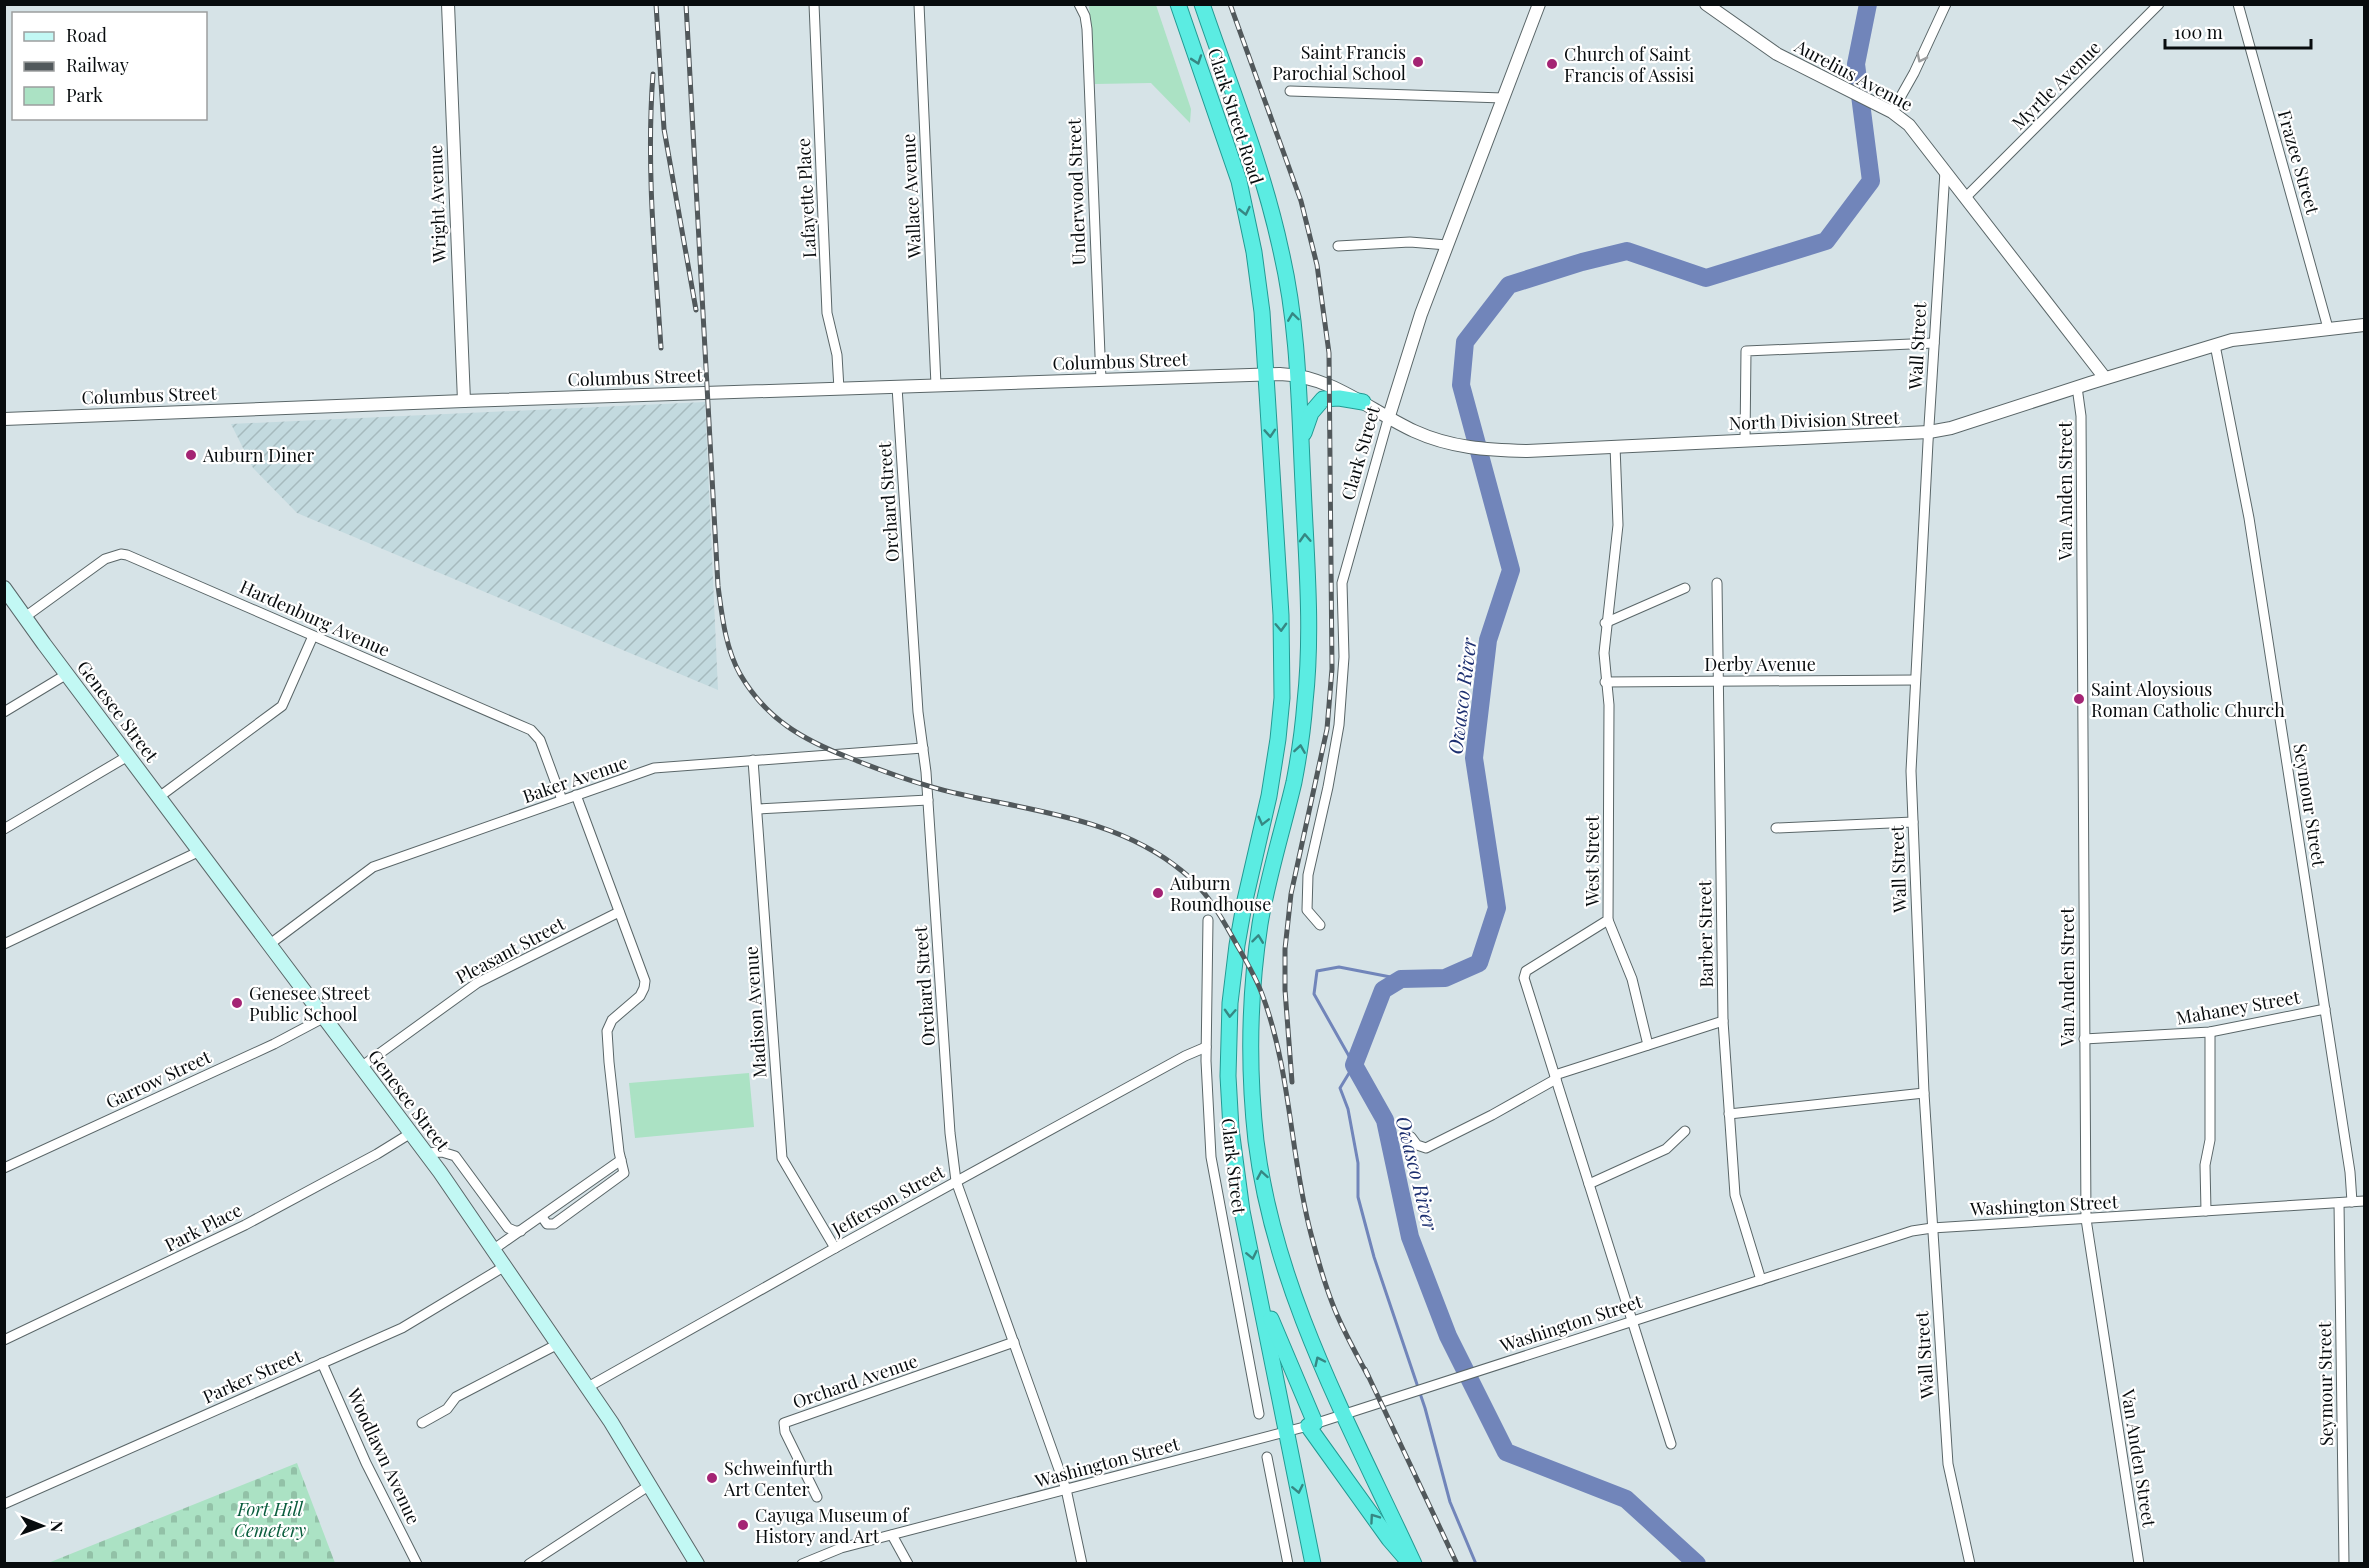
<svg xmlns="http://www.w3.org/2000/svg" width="2369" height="1568" font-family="'Playfair Display',serif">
<defs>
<pattern id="industrial-furrows" width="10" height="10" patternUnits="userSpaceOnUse" patternTransform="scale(1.5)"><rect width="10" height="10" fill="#c3dadf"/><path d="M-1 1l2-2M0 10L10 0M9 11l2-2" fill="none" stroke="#a6babe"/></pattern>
<pattern id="cemetery-stones" width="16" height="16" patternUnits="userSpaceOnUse" patternTransform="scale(1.5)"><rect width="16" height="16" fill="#abe2c4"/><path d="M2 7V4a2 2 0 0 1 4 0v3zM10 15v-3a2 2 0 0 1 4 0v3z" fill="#92c1a7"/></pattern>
</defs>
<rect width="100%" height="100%" fill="#d6e3e7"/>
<path fill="url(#industrial-furrows)" d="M705,402L718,690L297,513L253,468L231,424Z"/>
<path fill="url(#cemetery-stones)" d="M297,1463L335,1563H48Z"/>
<g fill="#abe2c4">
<path d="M1089,5H1156L1191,109L1190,123L1151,83L1095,84Z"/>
<path d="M749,1073L754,1127L635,1138L629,1083Z"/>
</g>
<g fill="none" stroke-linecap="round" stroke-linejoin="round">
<path stroke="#7185ba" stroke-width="3" d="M1401,979L1339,967L1317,971L1314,994L1354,1065L1340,1088L1348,1109L1358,1163V1197L1374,1257L1425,1408L1450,1502L1476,1564"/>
<path stroke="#7185ba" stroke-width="18" d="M1697,1564L1626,1499L1506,1452L1448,1336L1410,1237L1385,1120L1354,1065L1383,990L1401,979L1445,978L1479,963L1497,908L1474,758L1488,640L1511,570L1461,385L1465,342L1509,285L1582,262L1627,251L1706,278L1826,241L1871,181L1856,64L1868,4"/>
<g stroke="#5a6668" stroke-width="11">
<g id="minor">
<path d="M814,4L827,313L837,355L839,389"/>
<path d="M919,4L936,385"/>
<path d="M1079,4L1085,16L1087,29L1101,380"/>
<path d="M2238,4L2328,328"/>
<path d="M1290,91L1503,98"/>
<path d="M1892,112L1914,73L1946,4"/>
<path d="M1945,171L1928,442L1911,771L1924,1093L1948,1464L1970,1564"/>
<path d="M1966,197L2159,4"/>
<path d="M1338,246L1410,242L1447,245"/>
<path d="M2215,345L2249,518L2350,1172L2352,1202"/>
<path d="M897,387L918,712L926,772L950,1133L956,1181L1066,1489L1082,1564"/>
<path d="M2077,387L2081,416L2086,1219L2139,1564"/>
<path d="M1745,441L1746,351L1934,343"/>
<path d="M1615,446L1618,525L1604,653L1609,705L1608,920L1526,971L1524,978L1671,1444"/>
<path d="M1717,583L1723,1021L1735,1195L1761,1280"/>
<path d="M25,617L105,559L121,554L127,555L531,730L540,740L562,800"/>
<path d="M1605,623L1685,588"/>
<path d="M1605,682L1915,680"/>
<path d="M4,712L67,674"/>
<path d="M753,760L782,1158L835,1248"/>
<path d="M159,797L282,706L313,636"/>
<path d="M757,809L928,800"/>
<path d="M1776,828L1913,822"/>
<path d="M4,829L128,756"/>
<path d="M1208,920L1206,1061L1211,1157L1259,1414"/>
<path d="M1608,920L1632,979L1648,1045"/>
<path d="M1320,925L1307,910L1308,875L1328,787L1339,725L1344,657L1342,583L1389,416"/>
<path d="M4,944L200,851"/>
<path d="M270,944L373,867L654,768L923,748"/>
<path d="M2084,1039L2210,1032L2325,1009"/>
<path d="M361,1067L477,983L619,912"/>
<path d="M1555,1075L1723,1021"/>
<path d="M1729,1114L1924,1093"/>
<path d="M1411,1137L1417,1145L1426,1148L1492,1115L1556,1079"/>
<path d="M426,1153L442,1152L455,1156L508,1228L515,1231H521"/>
<path d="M4,1168L274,1044L325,1017"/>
<path d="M1589,1184L1666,1149L1685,1131"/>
<path d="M2339,1203L2344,1564"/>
<path d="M2206,1211L2205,1165L2210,1140V1032"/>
<path d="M542,1217L547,1224H554L624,1173L619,1152L609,1062L607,1031L612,1020L640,996L644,988L645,981L576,795"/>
<path d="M494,1249L621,1160"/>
<path d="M4,1340L245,1225L377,1154L411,1133"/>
<path d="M322,1363L366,1463L417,1564"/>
<path d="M588,1387L835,1248L1185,1056L1206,1047"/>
<path d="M422,1423L447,1409L456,1397L558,1344"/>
<path d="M1267,1457L1288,1564"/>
<path d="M817,1497L785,1432L784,1423L1014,1342"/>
<path d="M4,1504L402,1328L505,1266"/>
<path d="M892,1535L908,1564"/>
<path d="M529,1564L650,1485"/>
<path d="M802,1564L841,1548L1308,1426L1912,1231L1932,1228L2364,1201"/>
</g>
</g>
<g stroke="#5a6668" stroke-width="14">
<g id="tertiary">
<path d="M448,4L464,401"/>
<path d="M1706,4L1777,54L1892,112L1909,125L2105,378"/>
<path d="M1389,416L1421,314L1539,4"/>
<path d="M4,419L464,401L1280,374C1332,376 1369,410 1414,431C1451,448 1487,450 1527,451L1929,432L1951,428L2090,383L2232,340L2364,325"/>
</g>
</g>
<g stroke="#5a6668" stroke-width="16">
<path id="secondary" d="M4,588L44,644L440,1172L611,1422L697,1564"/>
</g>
<g stroke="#239a93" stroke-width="17">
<g id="trunk">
<path d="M1178,4L1239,181L1254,252L1262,312L1281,615L1282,698L1278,739L1269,796L1245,900L1237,945L1230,1003L1228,1076L1231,1129L1242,1211L1313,1564"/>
<path d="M1202,4C1230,86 1263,167 1281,251C1299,328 1299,405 1303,484C1306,556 1313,630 1305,702C1303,729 1299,756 1294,782C1283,829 1268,876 1260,924C1249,996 1248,1069 1256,1141C1275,1293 1351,1427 1414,1564"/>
<path d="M1304,433L1311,413L1323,399L1339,398L1363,402"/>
<path d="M1271,1319L1315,1423"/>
<path d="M1308,1426L1389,1539L1408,1561"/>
</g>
</g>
<use href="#minor" stroke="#fff" stroke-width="9"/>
<use href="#tertiary" stroke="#fff" stroke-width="12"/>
<use href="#secondary" stroke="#c2f8f4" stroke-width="14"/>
<use href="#trunk" stroke="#5bece2" stroke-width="15"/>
<g stroke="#51585b" stroke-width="5">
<g id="rail">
<path d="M656,4L664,129L696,310"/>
<path d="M686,4L718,586C722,615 725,647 740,674C766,719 803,740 850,758C887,773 925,787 964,795C1039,812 1120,820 1182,871C1205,889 1219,913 1233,938C1243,956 1255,975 1262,994C1291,1071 1290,1155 1311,1234C1317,1257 1324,1282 1333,1305C1342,1329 1356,1353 1368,1376"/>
<path d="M1230,4L1301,201L1317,265L1329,353L1332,669L1327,729L1291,894L1285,949V990L1292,1082"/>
<path d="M653,74C646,166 655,257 661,348"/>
<path d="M1365,1369L1457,1564"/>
</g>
</g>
<use href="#rail" stroke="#fff" stroke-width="3" stroke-dasharray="9" stroke-linecap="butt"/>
</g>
<defs><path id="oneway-chevron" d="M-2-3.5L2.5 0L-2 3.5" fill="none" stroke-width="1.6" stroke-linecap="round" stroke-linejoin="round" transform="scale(1.5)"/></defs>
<use stroke="#9c9e9f" href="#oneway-chevron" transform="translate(1921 58) rotate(116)"/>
<g stroke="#368783">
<use href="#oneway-chevron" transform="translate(1197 60) rotate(71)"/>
<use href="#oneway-chevron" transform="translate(1245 211) rotate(77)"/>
<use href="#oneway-chevron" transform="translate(1293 317) rotate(-98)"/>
<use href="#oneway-chevron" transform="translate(1270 433) rotate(86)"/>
<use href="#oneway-chevron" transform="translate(1305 538) rotate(-93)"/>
<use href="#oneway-chevron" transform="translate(1281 627) rotate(88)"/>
<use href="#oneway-chevron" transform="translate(1300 749) rotate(-81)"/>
<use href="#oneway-chevron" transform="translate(1263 821) rotate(104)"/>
<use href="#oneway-chevron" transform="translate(1258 939) rotate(-83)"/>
<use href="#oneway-chevron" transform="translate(1230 1013) rotate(93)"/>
<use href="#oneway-chevron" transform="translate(1262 1175) rotate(-100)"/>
<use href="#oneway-chevron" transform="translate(1252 1255) rotate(78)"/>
<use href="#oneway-chevron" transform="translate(1319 1361) rotate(-115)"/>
<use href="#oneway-chevron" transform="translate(1298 1489) rotate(78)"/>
<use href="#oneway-chevron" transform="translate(1374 1518) rotate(-125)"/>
</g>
<g fill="#a42474" stroke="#fff" stroke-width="2">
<circle cx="1418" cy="62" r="6"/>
<circle cx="1552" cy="64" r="6"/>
<circle cx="191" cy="455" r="6"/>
<circle cx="2079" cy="699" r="6"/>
<circle cx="1158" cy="893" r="6"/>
<circle cx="237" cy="1003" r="6"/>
<circle cx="712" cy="1478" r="6"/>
<circle cx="743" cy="1525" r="6"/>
</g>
<g text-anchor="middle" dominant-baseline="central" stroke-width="4.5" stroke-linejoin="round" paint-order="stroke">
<g font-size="18" fill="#080c0e" stroke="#fff" text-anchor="start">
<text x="1406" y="52" text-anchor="end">Saint Francis<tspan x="1406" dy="21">Parochial School</tspan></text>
<text x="1564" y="54">Church of Saint<tspan x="1564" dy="21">Francis of Assisi</tspan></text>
<text x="203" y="455">Auburn Diner</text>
<text x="2091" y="689">Saint Aloysious<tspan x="2091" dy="21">Roman Catholic Church</tspan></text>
<text x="1170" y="883">Auburn<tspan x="1170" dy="21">Roundhouse</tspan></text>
<text x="249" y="993">Genesee Street<tspan x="249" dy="21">Public School</tspan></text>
<text x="724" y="1468">Schweinfurth<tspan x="724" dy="21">Art Center</tspan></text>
<text x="755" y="1515">Cayuga Museum of<tspan x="755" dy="21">History and Art</tspan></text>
</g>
<g font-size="18" fill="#080c0e" stroke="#fff">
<text transform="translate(1854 75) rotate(28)">Aurelius Avenue</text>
<text transform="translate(2056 85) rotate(-45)">Myrtle Avenue</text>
<text transform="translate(1236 116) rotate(72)">Clark Street Road</text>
<text transform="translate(2299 162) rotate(74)">Frazee Street</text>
<text transform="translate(1076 192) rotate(-92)">Underwood Street</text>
<text transform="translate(911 196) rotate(-93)">Wallace Avenue</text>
<text transform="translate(806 198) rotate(-93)">Lafayette Place</text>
<text transform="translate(437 204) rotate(-92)">Wright Avenue</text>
<text transform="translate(1917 346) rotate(-87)">Wall Street</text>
<text transform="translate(1120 361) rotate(-2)">Columbus Street</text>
<text transform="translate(635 377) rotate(-2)">Columbus Street</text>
<text transform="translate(149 395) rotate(-2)">Columbus Street</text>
<text transform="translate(1814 420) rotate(-2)">North Division Street</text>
<text transform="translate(1360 453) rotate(-74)">Clark Street</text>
<text transform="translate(2065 491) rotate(-90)">Van Anden Street</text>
<text transform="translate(888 502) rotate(-94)">Orchard Street</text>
<text transform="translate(315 618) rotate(24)">Hardenburg Avenue</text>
<text x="1760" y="664">Derby Avenue</text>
<text transform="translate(118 711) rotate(53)">Genesee Street</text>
<text transform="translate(575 779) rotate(-19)">Baker Avenue</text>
<text transform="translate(2310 805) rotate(81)">Seymour Street</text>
<text transform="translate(1592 861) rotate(-90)">West Street</text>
<text transform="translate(1898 869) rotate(-92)">Wall Street</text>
<text transform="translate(1705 934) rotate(-91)">Barber Street</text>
<text transform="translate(510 950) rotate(-28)">Pleasant Street</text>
<text transform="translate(2067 977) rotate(-90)">Van Anden Street</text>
<text transform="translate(924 986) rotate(-94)">Orchard Street</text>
<text transform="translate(2238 1007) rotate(-10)">Mahaney Street</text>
<text transform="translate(755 1012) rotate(-94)">Madison Avenue</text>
<text transform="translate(158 1079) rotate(-25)">Garrow Street</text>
<text transform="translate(409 1100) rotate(53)">Genesee Street</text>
<text transform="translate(1234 1166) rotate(83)">Clark Street</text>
<text transform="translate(888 1200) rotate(-29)">Jefferson Street</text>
<text transform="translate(2044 1205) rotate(-3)">Washington Street</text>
<text transform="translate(203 1227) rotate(-27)">Park Place</text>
<text transform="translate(1571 1323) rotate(-18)">Washington Street</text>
<text transform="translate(1924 1355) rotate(-94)">Wall Street</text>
<text transform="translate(252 1376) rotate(-24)">Parker Street</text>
<text transform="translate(855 1381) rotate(-19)">Orchard Avenue</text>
<text transform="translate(2325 1384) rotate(-91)">Seymour Street</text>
<text transform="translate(384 1456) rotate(65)">Woodlawn Avenue</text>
<text transform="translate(2139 1458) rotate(81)">Van Anden Street</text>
<text transform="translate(1107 1462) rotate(-15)">Washington Street</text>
</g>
<g font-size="18" font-style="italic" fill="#0a5d3d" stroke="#fff">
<text x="270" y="1509">Fort Hill<tspan x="270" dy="21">Cemetery</tspan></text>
</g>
<g font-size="20" font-style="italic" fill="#1d3070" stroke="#fff">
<text transform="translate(1461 696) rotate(-83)">Owasco River</text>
<text transform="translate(1418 1173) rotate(76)">Owasco River</text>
</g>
</g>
<rect width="2369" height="1568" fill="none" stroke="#080c0e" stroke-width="12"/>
<rect x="12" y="12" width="195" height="108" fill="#ffffff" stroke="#9c9e9f" stroke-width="1.5"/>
<rect x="24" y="32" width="30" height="9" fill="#c2f8f4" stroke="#9c9e9f" stroke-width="1.5"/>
<text x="66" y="42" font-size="18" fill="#080c0e">Road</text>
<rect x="24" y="62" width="30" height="9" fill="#51585b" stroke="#9c9e9f" stroke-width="1.5"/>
<text x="66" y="72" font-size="18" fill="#080c0e">Railway</text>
<rect x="24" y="87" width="30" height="18" fill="#abe2c4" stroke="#9c9e9f" stroke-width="1.5"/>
<text x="66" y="102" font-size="18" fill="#080c0e">Park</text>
<g transform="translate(42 1526) rotate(91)" stroke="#ffffff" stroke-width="4.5" paint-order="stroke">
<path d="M0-4.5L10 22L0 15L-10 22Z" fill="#080c0e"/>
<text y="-9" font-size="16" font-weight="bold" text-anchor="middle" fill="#080c0e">N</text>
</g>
<path d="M2165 39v9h146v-9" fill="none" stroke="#080c0e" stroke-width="3"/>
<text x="2174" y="39" font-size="18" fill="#080c0e" stroke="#ffffff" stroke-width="4.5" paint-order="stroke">100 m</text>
</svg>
